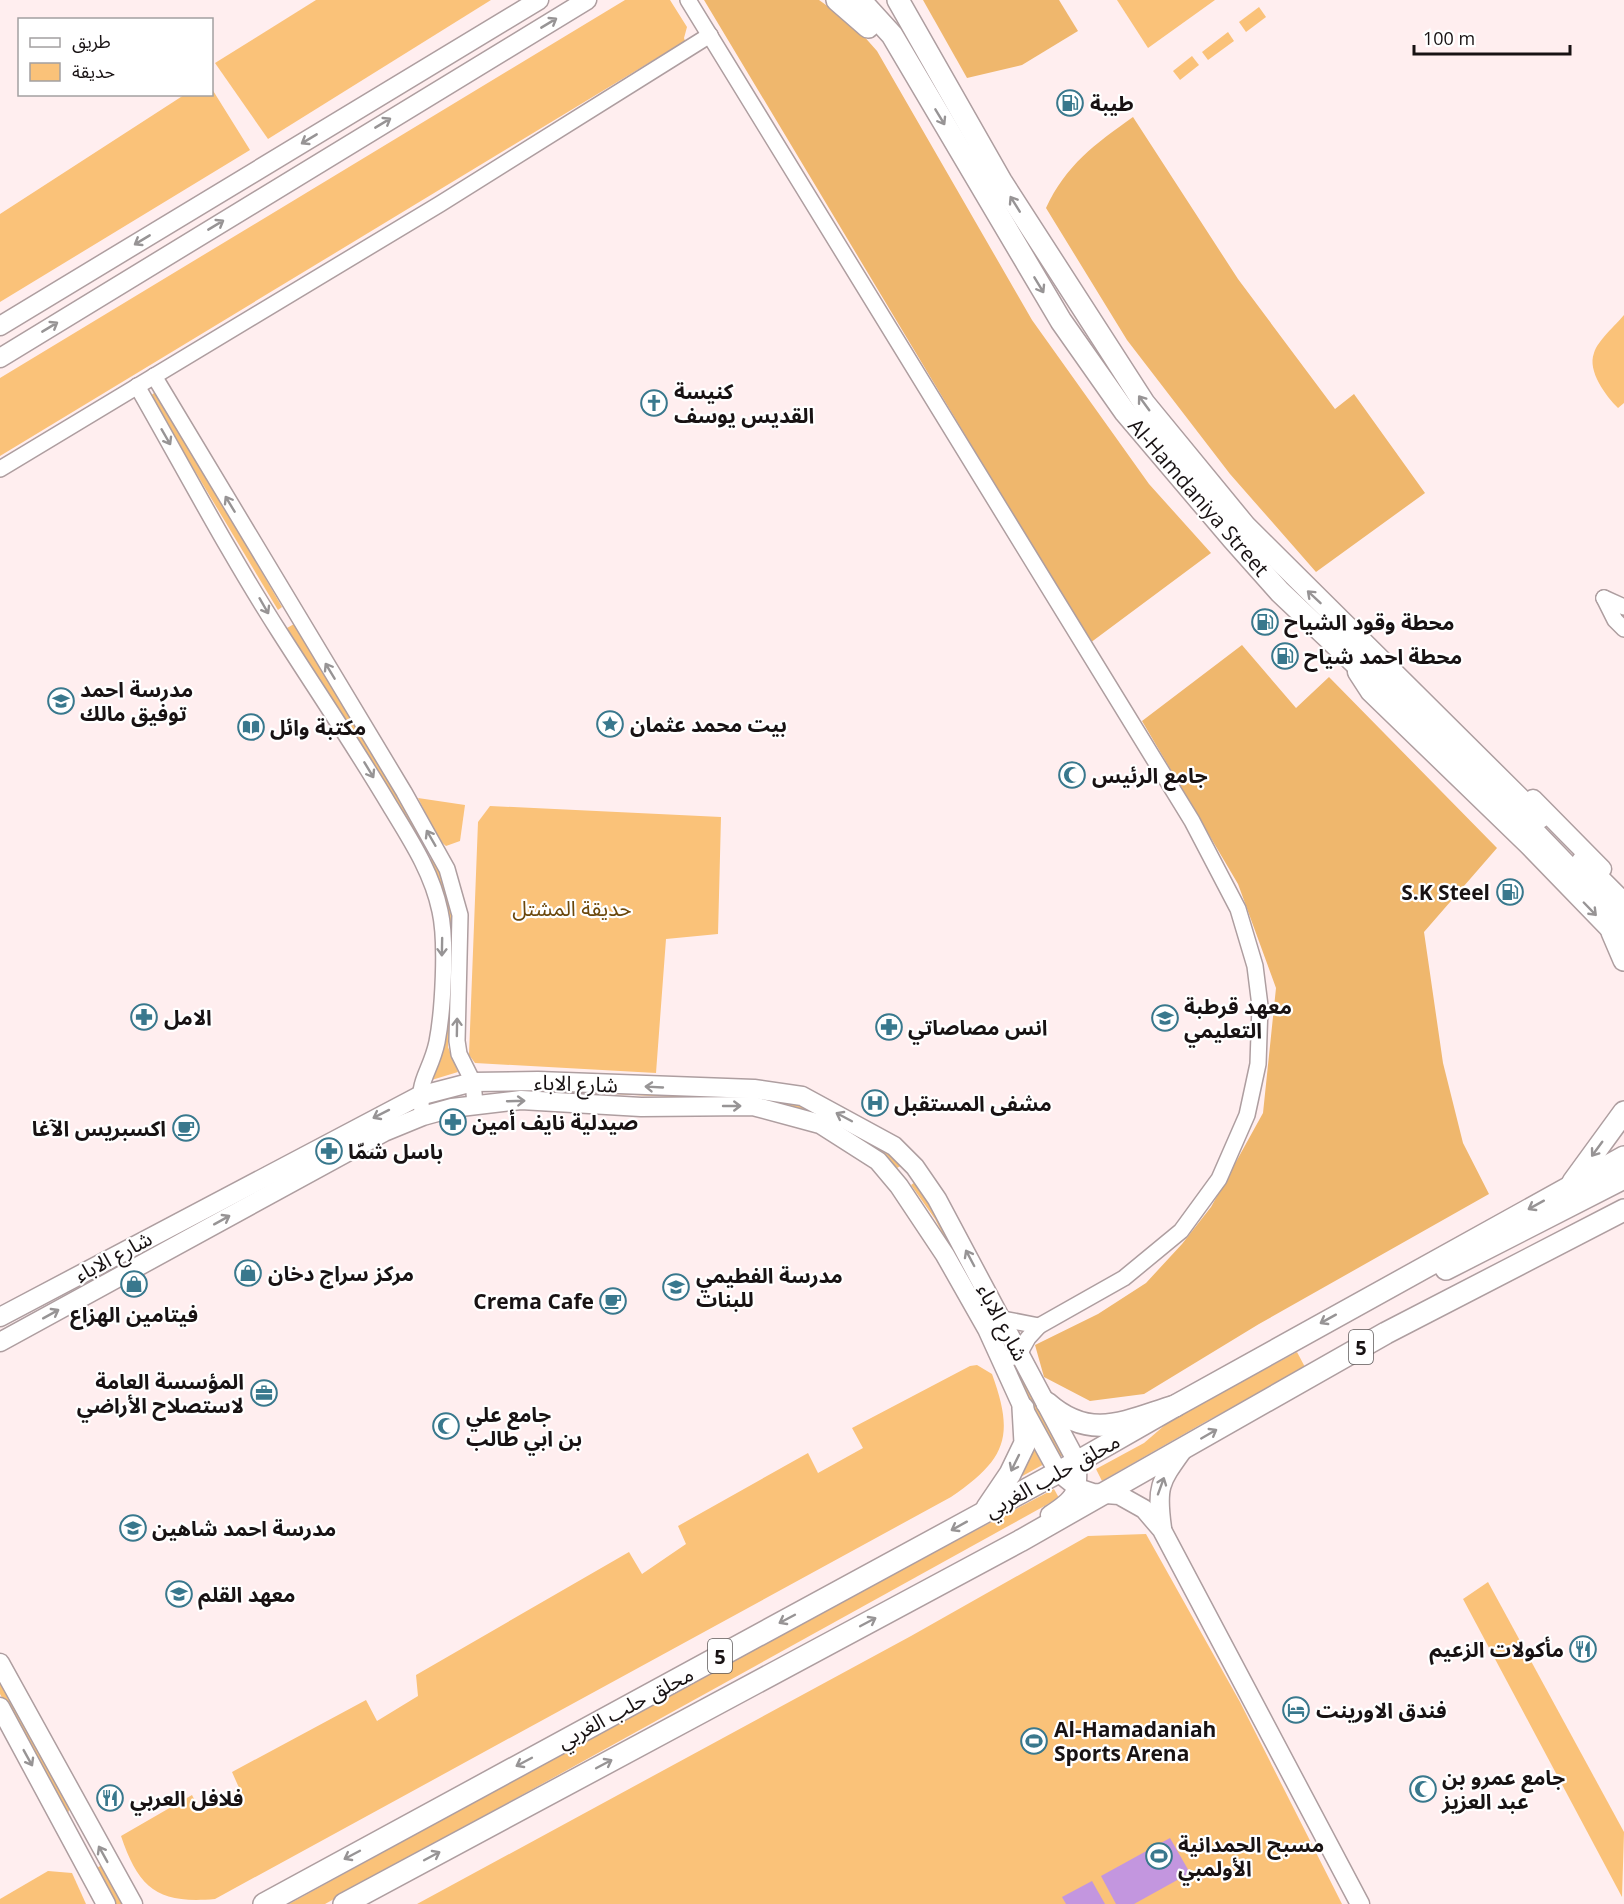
<svg xmlns="http://www.w3.org/2000/svg" width="1624" height="1904" font-family="'Open Sans','Noto Sans Arabic',sans-serif">
<rect width="100%" height="100%" fill="#ffeeef"/>
<g fill="#fac279">
<path d="M316,0H491L268,139L215,63Z"/>
<path d="M625,0H670L687,27L684,38L685,41L0,456V378Z"/>
<path d="M1117,0H1215L1148,48Z"/>
<path d="M1259,7L1266,17L1246,32L1239,22Z"/>
<path d="M1228,32L1234,41L1208,60L1202,52Z"/>
<path d="M1192,56L1199,65L1180,80L1173,71Z"/>
<path d="M212,89L250,150L0,302V214L184,95L212,94Z"/>
<path d="M1624,315V403L1618,408C1606,396 1587,371 1594,353C1598,340 1615,326 1624,315Z"/>
<path d="M157,391L282,607L278,610L150,396Z"/>
<path d="M294,624L423,840L417,844L287,628Z"/>
<path d="M418,798L465,805L460,841L446,846L439,840Z"/>
<path d="M490,806L721,817L718,934L666,939L656,1073L475,1063L469,1055L478,822Z"/>
<path d="M436,856L449,893L455,929L448,1047L458,1072L425,1082L446,944L429,860Z"/>
<path d="M504,1083L790,1101L857,1129L904,1164L897,1168L869,1145L754,1101L534,1090L485,1092L480,1088Z"/>
<path d="M918,1180L991,1311L985,1315L935,1219L911,1185Z"/>
<path d="M1297,1352L1306,1369L1205,1422L1102,1481L1096,1469L1144,1443L1172,1419Z"/>
<path d="M1018,1362L1067,1453L1058,1458L1011,1367Z"/>
<path d="M977,1365L992,1374C1015,1437 1006,1459 951,1497L215,1899C158,1904 139,1889 121,1836L192,1795L201,1813L240,1790L232,1772L366,1700L377,1721L418,1696L416,1675L629,1552L642,1574L686,1544L678,1526L808,1453L818,1473L863,1448L852,1428L970,1366Z"/>
<path d="M1034,1441L1046,1463L1017,1479Z"/>
<path d="M1054,1489L1059,1498L325,1904H289L806,1620Z"/>
<path d="M1146,1534L1240,1702L1342,1904H417L911,1636L1088,1536Z"/>
<path d="M1488,1582L1624,1832L1622,1897L1463,1599Z"/>
<path d="M0,1678L70,1807L68,1813L63,1811L0,1694Z"/>
<path d="M102,1865L124,1904H115L95,1869Z"/>
<path d="M48,1871L72,1873L86,1904H0V1899Z"/>
</g>
<g fill="#efb76d">
<path d="M704,0H819L854,25L877,51L1032,320L1149,484L1211,553L1090,643Z"/>
<path d="M923,0H1059L1078,31L1022,65L967,78Z"/>
<path d="M1133,117L1238,279L1335,409L1354,394L1425,493L1316,572L1230,474L1127,340L1046,208C1066,165 1095,144 1133,117Z"/>
<path d="M1242,645L1296,708L1329,677L1497,848L1424,932L1443,1063L1463,1143L1489,1194L1259,1324L1144,1394L1090,1401L1044,1377L1035,1345L1098,1314L1146,1283L1182,1244L1211,1207L1263,1113L1276,988L1238,884L1142,721Z"/>
</g>
<g fill="#c396df">
<path d="M1170,1838L1190,1873L1134,1904H1116L1101,1876Z"/>
<path d="M1092,1881L1105,1904H1066L1062,1897Z"/>
</g>
<g fill="none" stroke-linecap="round" stroke-linejoin="round">
<g stroke="#ae9ea0" stroke-width="18">
<g id="minor">
<path d="M688,0L1192,821L1238,909L1255,966L1260,1006L1258,1064L1247,1115L1219,1179L1181,1231L1124,1278L1039,1326L1028,1338L1018,1356L1002,1360"/>
<path d="M154,376L404,792L447,869L460,915L457,1041L459,1054L473,1082L475,1104"/>
<path d="M137,386C184,468 229,554 280,633C317,691 355,747 390,806C410,839 432,872 440,911C447,942 443,1011 437,1042C430,1075 415,1080 423,1116"/>
<path d="M0,469L440,204L710,35"/>
<path d="M1604,598L1615,620L1624,629"/>
<path d="M1604,598L1624,607"/>
<path d="M993,1322L1003,1319L1039,1326"/>
</g>
</g>
<g stroke="#ae9ea0" stroke-width="21">
<g id="major">
<path d="M0,326L539,0"/>
<path d="M0,358L587,0"/>
<path d="M1357,672L1370,692L1528,845L1621,941"/>
<path d="M1533,799L1602,869"/>
<path d="M0,1317L419,1096L473,1082L538,1081L754,1089L802,1096L894,1146L915,1167L937,1199L1077,1462C1078,1493 1077,1498 1050,1515"/>
<path d="M0,1342L384,1132L423,1116L452,1108L521,1100L641,1107L753,1106L820,1124L878,1161L899,1186L945,1255L987,1329L1023,1408L1058,1472L1078,1488L1093,1493L1119,1495L1144,1509L1162,1530L1360,1904"/>
<path d="M1162,1528C1156,1485 1160,1482 1185,1447"/>
<path d="M0,1663L133,1904"/>
<path d="M0,1707L106,1904"/>
</g>
</g>
<g stroke="#ae9ea0" stroke-width="24">
<g id="highway">
<path d="M837,0L868,27"/>
<path d="M860,0L892,35L1061,321L1125,412L1232,538L1280,592L1538,836L1624,925"/>
<path d="M898,0L1001,181L1144,403L1245,526L1539,818"/>
<path d="M1582,862L1624,904"/>
<path d="M1612,932L1624,960"/>
<path d="M1573,1182L1624,1112"/>
<path d="M1446,1269L1624,1178"/>
<path d="M1047,1403C1091,1442 1126,1421 1175,1406L1624,1157"/>
<path d="M987,1508L1010,1474L1025,1443L1023,1408"/>
<path d="M264,1904L1077,1462L1175,1406"/>
<path d="M344,1904L1020,1541L1386,1333L1624,1210"/>
</g>
</g>
<use href="#minor" stroke="#fff" stroke-width="15"/>
<use href="#major" stroke="#fff" stroke-width="18"/>
<use href="#highway" stroke="#fff" stroke-width="21"/>
</g>
<defs><path id="oneway-shaft" d="M-6 0H5M1.5-3L5.5 0L1.5 3" fill="none" stroke-width="1.6" stroke-linecap="round" stroke-linejoin="round" transform="scale(1.5)"/></defs>
<g stroke="#979495">
<use href="#oneway-shaft" transform="translate(549 23) rotate(-31)"/>
<use href="#oneway-shaft" transform="translate(940 117) rotate(59)"/>
<use href="#oneway-shaft" transform="translate(383 123) rotate(-31)"/>
<use href="#oneway-shaft" transform="translate(309 139) rotate(149)"/>
<use href="#oneway-shaft" transform="translate(1015 204) rotate(-122)"/>
<use href="#oneway-shaft" transform="translate(216 225) rotate(-31)"/>
<use href="#oneway-shaft" transform="translate(142 240) rotate(149)"/>
<use href="#oneway-shaft" transform="translate(1039 285) rotate(59)"/>
<use href="#oneway-shaft" transform="translate(50 327) rotate(-31)"/>
<use href="#oneway-shaft" transform="translate(1144 403) rotate(-126)"/>
<use href="#oneway-shaft" transform="translate(166 437) rotate(60)"/>
<use href="#oneway-shaft" transform="translate(230 504) rotate(-121)"/>
<use href="#oneway-shaft" transform="translate(1314 597) rotate(-137)"/>
<use href="#oneway-shaft" transform="translate(264 606) rotate(60)"/>
<use href="#oneway-shaft" transform="translate(330 671) rotate(-121)"/>
<use href="#oneway-shaft" transform="translate(369 770) rotate(59)"/>
<use href="#oneway-shaft" transform="translate(431 838) rotate(-120)"/>
<use href="#oneway-shaft" transform="translate(1590 909) rotate(46)"/>
<use href="#oneway-shaft" transform="translate(442 947) rotate(91)"/>
<use href="#oneway-shaft" transform="translate(457 1027) rotate(-89)"/>
<use href="#oneway-shaft" transform="translate(654 1087) rotate(-177)"/>
<use href="#oneway-shaft" transform="translate(516 1101) rotate(-2)"/>
<use href="#oneway-shaft" transform="translate(732 1106)"/>
<use href="#oneway-shaft" transform="translate(381 1114) rotate(153)"/>
<use href="#oneway-shaft" transform="translate(844 1117) rotate(-152)"/>
<use href="#oneway-shaft" transform="translate(1597 1149) rotate(126)"/>
<use href="#oneway-shaft" transform="translate(1536 1205) rotate(151)"/>
<use href="#oneway-shaft" transform="translate(222 1220) rotate(-29)"/>
<use href="#oneway-shaft" transform="translate(970 1258) rotate(-118)"/>
<use href="#oneway-shaft" transform="translate(51 1314) rotate(-29)"/>
<use href="#oneway-shaft" transform="translate(1328 1319) rotate(151)"/>
<use href="#oneway-shaft" transform="translate(1209 1434) rotate(-30)"/>
<use href="#oneway-shaft" transform="translate(1015 1463) rotate(116)"/>
<use href="#oneway-shaft" transform="translate(1161 1486) rotate(-70)"/>
<use href="#oneway-shaft" transform="translate(959 1526) rotate(151)"/>
<use href="#oneway-shaft" transform="translate(787 1619) rotate(152)"/>
<use href="#oneway-shaft" transform="translate(868 1622) rotate(-28)"/>
<use href="#oneway-shaft" transform="translate(28 1758) rotate(61)"/>
<use href="#oneway-shaft" transform="translate(524 1762) rotate(152)"/>
<use href="#oneway-shaft" transform="translate(604 1764) rotate(-28)"/>
<use href="#oneway-shaft" transform="translate(103 1854) rotate(-119)"/>
<use href="#oneway-shaft" transform="translate(352 1855) rotate(152)"/>
<use href="#oneway-shaft" transform="translate(432 1856) rotate(-28)"/>
</g>
<defs>
<g id="fuel-ring" transform="scale(1.35)"><circle r="9.5" fill="#fff" stroke="#39788d" stroke-width="1.5"/><path d="M-5.5-6h7V0h2V4h1.3V-2.5L3-4.5l.8-.8L6-3V5H2.5V1h-1V6h-7ZM-4.2-4.7v3.2H.2V-4.7Z" fill="#39788d"/></g>
<g id="church-ring" transform="scale(1.35)"><circle r="9.5" fill="#fff" stroke="#39788d" stroke-width="1.5"/><path d="M-1.2-6h2.4v3.5h3.3v2.4h-3.3V6h-2.4V-.1h-3.3v-2.4h3.3Z" fill="#39788d"/></g>
<g id="school-ring" transform="scale(1.35)"><circle r="9.5" fill="#fff" stroke="#39788d" stroke-width="1.5"/><path d="M0-5L7-2L0 1L-7-2ZM-4 1L0 2.5L4 1V4Q0 6-4 4Z" fill="#39788d"/></g>
<g id="sight-ring" transform="scale(1.35)"><circle r="9.5" fill="#fff" stroke="#39788d" stroke-width="1.5"/><path d="M0-6L1.8-2.2L6-1.7L2.9 1.2L3.7 5.4L0 3.3L-3.7 5.4L-2.9 1.2L-6-1.7L-1.8-2.2Z" fill="#39788d"/></g>
<g id="library-ring" transform="scale(1.35)"><circle r="9.5" fill="#fff" stroke="#39788d" stroke-width="1.5"/><path d="M-6-4Q-3-5.5-.7-3.5V5Q-3 3-6 4ZM6-4Q3-5.5 .7-3.5V5Q3 3 6 4Z" fill="#39788d"/></g>
<g id="mosque-ring" transform="scale(1.35)"><circle r="9.5" fill="#fff" stroke="#39788d" stroke-width="1.5"/><path d="M3.5-4.9A6 6 0 1 0 3.5 4.9A5 5 0 1 1 3.5-4.9Z" fill="#39788d"/></g>
<g id="pharmacy-ring" transform="scale(1.35)"><circle r="9.5" fill="#fff" stroke="#39788d" stroke-width="1.5"/><path d="M-2-6h4v4h4v4h-4v4h-4v-4h-4v-4h4Z" fill="#39788d"/></g>
<g id="hospital-ring" transform="scale(1.35)"><circle r="9.5" fill="#fff" stroke="#39788d" stroke-width="1.5"/><path d="M-5-5h3v3.5h4V-5h3V5h-3V1.5h-4V5h-3Z" fill="#39788d"/></g>
<g id="cafe-ring" transform="scale(1.35)"><circle r="9.5" fill="#fff" stroke="#39788d" stroke-width="1.5"/><path d="M-5.5-4.5H6V0H3Q3 3.5 0 3.5H-2.5Q-5.5 3.5-5.5 0ZM3-3.2v2h1.7v-2ZM-6 4.5H4V6H-6Z" fill="#39788d"/></g>
<g id="shop-ring" transform="scale(1.35)"><circle r="9.5" fill="#fff" stroke="#39788d" stroke-width="1.5"/><path d="M-5-2.5h2.3a2.7 3.5 0 0 1 5.4 0H5L5.5 6h-11ZM-1.5-2.5h3a1.5 2.3 0 0 0-3 0Z" fill="#39788d"/></g>
<g id="office-ring" transform="scale(1.35)"><circle r="9.5" fill="#fff" stroke="#39788d" stroke-width="1.5"/><path d="M-6-3h4V-5.5h4V-3h4V5H-6ZM-1-4.5V-3h2v-1.5ZM-6 0V1H6V0Z" fill="#39788d"/></g>
<g id="restaurant-ring" transform="scale(1.35)"><circle r="9.5" fill="#fff" stroke="#39788d" stroke-width="1.5"/><path d="M-5-6h1v4h1v-4h1v4h1v-4h1v5L-1.5 .5V6h-2V.5L-5-1ZM5-6V6H3V1.5H1.5Q1.5-4 5-6Z" fill="#39788d"/></g>
<g id="hotel-ring" transform="scale(1.35)"><circle r="9.5" fill="#fff" stroke="#39788d" stroke-width="1.5"/><path d="M-6-4.5h1.5V1H6V5H4.5V3h-9V5H-6ZM-4 0a1.8 1.8 0 1 1 3.6 0ZM.5 0V-2.5h3Q6-2.5 6 0Z" fill="#39788d"/></g>
<g id="stadium-ring" transform="scale(1.35)"><circle r="9.5" fill="#fff" stroke="#39788d" stroke-width="1.5"/><path d="M0-5a6.5 5 0 1 0 0 10a6.5 5 0 1 0 0-10ZM-3.5-1.8h7v3.6h-7Z" fill="#39788d"/></g>
</defs>
<g fill-rule="evenodd">
<use href="#fuel-ring" x="1070" y="103"/>
<use href="#church-ring" x="654" y="403"/>
<use href="#fuel-ring" x="1265" y="622"/>
<use href="#fuel-ring" x="1285" y="656"/>
<use href="#school-ring" x="61" y="701"/>
<use href="#sight-ring" x="610" y="724"/>
<use href="#library-ring" x="251" y="727"/>
<use href="#mosque-ring" x="1072" y="775"/>
<use href="#fuel-ring" x="1510" y="892"/>
<use href="#pharmacy-ring" x="144" y="1017"/>
<use href="#school-ring" x="1165" y="1018"/>
<use href="#pharmacy-ring" x="889" y="1027"/>
<use href="#hospital-ring" x="875" y="1103"/>
<use href="#pharmacy-ring" x="453" y="1122"/>
<use href="#cafe-ring" x="186" y="1128"/>
<use href="#pharmacy-ring" x="329" y="1151"/>
<use href="#shop-ring" x="248" y="1273"/>
<use href="#shop-ring" x="134" y="1284"/>
<use href="#school-ring" x="676" y="1287"/>
<use href="#cafe-ring" x="613" y="1301"/>
<use href="#office-ring" x="264" y="1393"/>
<use href="#mosque-ring" x="446" y="1426"/>
<use href="#school-ring" x="133" y="1528"/>
<use href="#school-ring" x="179" y="1594"/>
<use href="#restaurant-ring" x="1583" y="1649"/>
<use href="#hotel-ring" x="1296" y="1710"/>
<use href="#stadium-ring" x="1034" y="1741"/>
<use href="#mosque-ring" x="1423" y="1789"/>
<use href="#restaurant-ring" x="110" y="1798"/>
<use href="#stadium-ring" x="1159" y="1856"/>
</g>
<g text-anchor="middle" dominant-baseline="central" stroke-width="4.5" stroke-linejoin="round" paint-order="stroke">
<g fill="#fff" stroke="#5d595a" stroke-width="1.5">
<rect x="1349" y="1330" width="24" height="34" rx="4.5"/>
<rect x="708" y="1639" width="24" height="34" rx="4.5"/>
</g>
<g font-size="20" font-weight="bold" fill="#181213">
<text x="1361" y="1347">5</text>
<text x="720" y="1656">5</text>
</g>
<g font-size="21" font-weight="bold" fill="#181213" stroke="#fff" text-anchor="start">
<text x="1090" y="103">طيبة</text>
<text x="674" y="391">كنيسة<tspan x="674" dy="24">القديس يوسف</tspan></text>
<text x="1284" y="622">محطة وقود الشياح</text>
<text x="1304" y="656">محطة احمد شياح</text>
<text x="80" y="689">مدرسة احمد<tspan x="80" dy="24">توفيق مالك</tspan></text>
<text x="630" y="724">بيت محمد عثمان</text>
<text x="270" y="727">مكتبة وائل</text>
<text x="1092" y="775">جامع الرئيس</text>
<text x="1490" y="892" text-anchor="end">S.K Steel</text>
<text x="1184" y="1006">معهد قرطبة<tspan x="1184" dy="24">التعليمي</tspan></text>
<text x="164" y="1017">الامل</text>
<text x="908" y="1027">انس مصاصاتي</text>
<text x="894" y="1103">مشفى المستقبل</text>
<text x="472" y="1122">صيدلية نايف أمين</text>
<text x="166" y="1128" text-anchor="end">اكسبريس الآغا</text>
<text x="348" y="1151">باسل شمّا</text>
<text x="268" y="1273">مركز سراج دخان</text>
<text x="696" y="1275">مدرسة الفطيمي<tspan x="696" dy="24">للبنات</tspan></text>
<text x="594" y="1301" text-anchor="end">Crema Cafe</text>
<text x="134" y="1314" text-anchor="middle">فيتامين الهزاع</text>
<text x="244" y="1381" text-anchor="end">المؤسسة العامة<tspan x="244" dy="24">لاستصلاح الأراضي</tspan></text>
<text x="466" y="1414">جامع علي<tspan x="466" dy="24">بن ابي طالب</tspan></text>
<text x="152" y="1528">مدرسة احمد شاهين</text>
<text x="198" y="1594">معهد القلم</text>
<text x="1564" y="1649" text-anchor="end">مأكولات الزعيم</text>
<text x="1316" y="1710">فندق الاورينت</text>
<text x="1054" y="1729">Al-Hamadaniah<tspan x="1054" dy="24">Sports Arena</tspan></text>
<text x="1442" y="1777">جامع عمرو بن<tspan x="1442" dy="24">عبد العزيز</tspan></text>
<text x="130" y="1798">فلافل العربي</text>
<text x="1178" y="1844">مسبح الحمدانية<tspan x="1178" dy="24">الأولمبي</tspan></text>
</g>
<g font-size="21" fill="#181213" stroke="#fff">
<text transform="translate(1199 497) rotate(49)">Al-Hamdaniya Street</text>
<text transform="translate(576 1083) rotate(2)">شارع الاباء</text>
<text transform="translate(113 1256) rotate(-28)">شارع الاباء</text>
<text transform="translate(1003 1322) rotate(62)">شارع الاباء</text>
<text transform="translate(1052 1475) rotate(-29)">محلق حلب الغربي</text>
<text transform="translate(625 1707) rotate(-28)">محلق حلب الغربي</text>
</g>
<g font-size="21" fill="#6b470b" stroke="#fff">
<text x="572" y="908">حديقة المشتل</text>
</g>
</g>
<rect x="18" y="18" width="195" height="78" fill="#ffffff" stroke="#a3a0a1" stroke-width="1.5"/>
<rect x="30" y="38" width="30" height="9" fill="#ffffff" stroke="#a3a0a1" stroke-width="1.5"/>
<text x="72" y="48" font-size="18" fill="#181213">طريق</text>
<rect x="30" y="63" width="30" height="18" fill="#fac279" stroke="#a3a0a1" stroke-width="1.5"/>
<text x="72" y="78" font-size="18" fill="#181213">حديقة</text>
<path d="M1414 45v9h156v-9" fill="none" stroke="#181213" stroke-width="3"/>
<text x="1423" y="45" font-size="18" fill="#181213" stroke="#ffffff" stroke-width="4.5" paint-order="stroke">100 m</text>
</svg>
